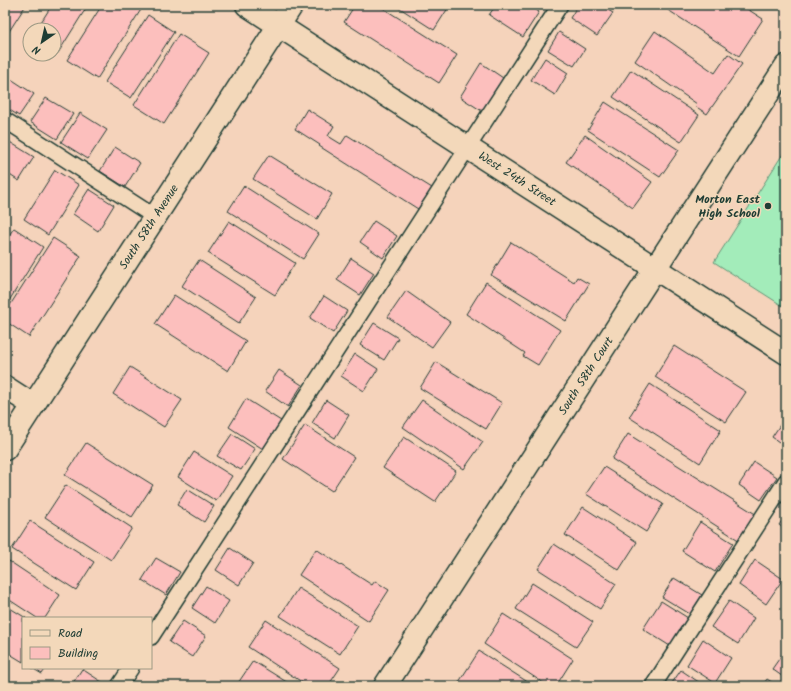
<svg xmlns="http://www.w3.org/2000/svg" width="791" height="691" font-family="Kalam,sans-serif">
<rect width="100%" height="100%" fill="#f5d3bb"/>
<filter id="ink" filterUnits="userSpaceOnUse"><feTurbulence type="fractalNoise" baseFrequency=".025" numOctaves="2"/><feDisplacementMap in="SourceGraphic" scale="8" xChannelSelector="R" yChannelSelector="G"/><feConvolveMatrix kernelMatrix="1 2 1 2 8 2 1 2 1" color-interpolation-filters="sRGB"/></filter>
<g filter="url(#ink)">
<path fill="#a3ecba" stroke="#619477" d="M786,149V308L714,262Z"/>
<g fill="#fcbfbd" stroke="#1f3d34">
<path d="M5,5H26L8,33L5,31Z"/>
<path d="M52,5H88L58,53L54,50V30H36Z"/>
<path d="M102,5H138L142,8L97,79L67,60Z"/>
<path d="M355,5H378L457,55L439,83L344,22Z"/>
<path d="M395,5H450L434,30Z"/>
<path d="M496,5H529L539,12L523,37L489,15Z"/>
<path d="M578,5H600L613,13L597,36L570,18Z"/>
<path d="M671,5H741L763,19L739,56L668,10Z"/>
<path d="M148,15L174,32L131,98L105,82Z"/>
<path d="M655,31L715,73L728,54L742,64L707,114L695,106L697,104L635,61Z"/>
<path d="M559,32L585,49L574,66L548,50Z"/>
<path d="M179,34L209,53L164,124L134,105Z"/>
<path d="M545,58L568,73L555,95L531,80Z"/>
<path d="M481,63L503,78L482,111L460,97Z"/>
<path d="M631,70L699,115L681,142L613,97Z"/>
<path d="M11,79L34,94L19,116L5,107V88Z"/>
<path d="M46,98L73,114L57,139L30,122Z"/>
<path d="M605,102L679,150L660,177L588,130Z"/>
<path d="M307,109L334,126L328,136L341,144L347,135L432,188L418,209L319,146L320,145L295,129Z"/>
<path d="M80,113L107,130L88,159L61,142Z"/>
<path d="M585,135L652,182L633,208L566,162Z"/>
<path d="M8,141L34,157L19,181L5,172V147Z"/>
<path d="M115,147L140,163L125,187L100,171Z"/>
<path d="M269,155L332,194L317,219L253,179Z"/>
<path d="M55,170L79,185L48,235L24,219Z"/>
<path d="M244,186L319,234L303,259L228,211Z"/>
<path d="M89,189L114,205L98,231L73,214Z"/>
<path d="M229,221L295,263L275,295L208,253Z"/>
<path d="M374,221L397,236L383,258L360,242Z"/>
<path d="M14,228L43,247L5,307V241Z"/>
<path d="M53,238L81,256L29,337L5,321V313Z"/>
<path d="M511,242L574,282L577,277L589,284L566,321L491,275Z"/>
<path d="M351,258L374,273L360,295L337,280Z"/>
<path d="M199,260L256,297L239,323L182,286Z"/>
<path d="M486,282L560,330L538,365L523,356L525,353L466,314Z"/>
<path d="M406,291L450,322L432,347L388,317Z"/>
<path d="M174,295L246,341L228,371L155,324Z"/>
<path d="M324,296L347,311L333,333L310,318Z"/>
<path d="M374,323L398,338L384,360L360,345Z"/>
<path d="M674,346L746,392L726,422L655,377Z"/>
<path d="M355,354L378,369L364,391L341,376Z"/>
<path d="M436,362L502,403L486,429L420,388Z"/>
<path d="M130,367L182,400L164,427L113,394Z"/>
<path d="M279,370L302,385L288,407L265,391Z"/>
<path d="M650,384L721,430L700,463L629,417Z"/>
<path d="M246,399L281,421L263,449L229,427Z"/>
<path d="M326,400L349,415L335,438L312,423Z"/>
<path d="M422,400L483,442L464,469L403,427Z"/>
<path d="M786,416V447L772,437Z"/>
<path d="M305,425L354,457L332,491L283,459Z"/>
<path d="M232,434L255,449L241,470L217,456Z"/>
<path d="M628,434L757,515L740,541L612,459Z"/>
<path d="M404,437L456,471L435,502L383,468Z"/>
<path d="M86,443L153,485L132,517L65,475Z"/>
<path d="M194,452L232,476L216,501L178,477Z"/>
<path d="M754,462L777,477L761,500L739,485Z"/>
<path d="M604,467L663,504L646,532L586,494Z"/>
<path d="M66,485L132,528L111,560L45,517Z"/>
<path d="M187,489L214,506L204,522L177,505Z"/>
<path d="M583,507L637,542L619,570L565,535Z"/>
<path d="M786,515V530L779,525Z"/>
<path d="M30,521L94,562L76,590L12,549Z"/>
<path d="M700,522L733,543L715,572L682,551Z"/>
<path d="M554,544L616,584L600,609L538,569Z"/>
<path d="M230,548L253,563L239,585L216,570Z"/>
<path d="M316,549L372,585L375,581L389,590L369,621L299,575Z"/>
<path d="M156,558L180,572L166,595L142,580Z"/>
<path d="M755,560L783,579L766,604L739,585Z"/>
<path d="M9,561L60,595L45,618H37L5,597V568Z"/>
<path d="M674,578L702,595L690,614L662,597Z"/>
<path d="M532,583L593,622L576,647L516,609Z"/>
<path d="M206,586L229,601L215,623L192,608Z"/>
<path d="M298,588L358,626L340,654L280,616Z"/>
<path d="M661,601L688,618L670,646L643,629Z"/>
<path d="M729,601L754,618L738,644L711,627Z"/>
<path d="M5,605L26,618H23V662L5,651Z"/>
<path d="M503,614L573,659L556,686H548L484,644Z"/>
<path d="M266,620L340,668L328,686H308L248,647Z"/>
<path d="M183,621L206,636L192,657L169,642Z"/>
<path d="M703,639L731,658L715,683L687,665Z"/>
<path d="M786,649V679L772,669Z"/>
<path d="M479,651L534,686H465L459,682Z"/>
<path d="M253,661L293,686H236Z"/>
<path d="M32,668H46L42,674Z"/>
<path d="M82,669L105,684L104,686H71Z"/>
<path d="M681,670L703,685L702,686H670Z"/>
<path d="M767,679L778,686H762Z"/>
</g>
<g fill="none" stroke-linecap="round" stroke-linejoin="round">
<g stroke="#1f3d34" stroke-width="18">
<g id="service">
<path d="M5,120L155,217"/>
<path d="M151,637L560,5"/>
<path d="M119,686L131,668"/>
<path d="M653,686L786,481"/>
</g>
</g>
<g stroke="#1f3d34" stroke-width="25">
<g id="minor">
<path d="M247,5L786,353"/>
<path d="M5,387L33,405"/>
<path d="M5,449L292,5"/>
<path d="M385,686L786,66"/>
</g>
</g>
<use href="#service" stroke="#f3d8ba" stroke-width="15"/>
<use href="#minor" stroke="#f3d8ba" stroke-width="22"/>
</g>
</g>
<circle fill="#1f3d34" stroke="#f3d8ba" stroke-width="1.5" cx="768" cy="206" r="4"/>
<g text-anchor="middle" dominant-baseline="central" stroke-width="3" stroke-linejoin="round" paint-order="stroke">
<g font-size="12" fill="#1f3d34" stroke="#f3d8ba">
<text transform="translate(517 179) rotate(33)">West 24th Street</text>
<text transform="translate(149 227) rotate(-57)">South 58th Avenue</text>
<text transform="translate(586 376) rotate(-57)">South 58th Court</text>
</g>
<g font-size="12" font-weight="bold" fill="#1f3d34" stroke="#f3d8ba" text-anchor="end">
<text x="760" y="199">Morton East<tspan x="760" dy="14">High School</tspan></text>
</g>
</g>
<rect width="791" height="691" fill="none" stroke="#f3d8ba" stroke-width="20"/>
<rect x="10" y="10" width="771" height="671" fill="none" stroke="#1f3d34" stroke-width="1.5" filter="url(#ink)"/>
<rect x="22" y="617" width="130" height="52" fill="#f3d8ba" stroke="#9e9a84"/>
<rect x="30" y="630" width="20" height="6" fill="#f3d8ba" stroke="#9e9a84"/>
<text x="58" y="637" font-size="12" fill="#1f3d34">Road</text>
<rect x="30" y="647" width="20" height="12" fill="#fcbfbd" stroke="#9e9a84"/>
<text x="58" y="657" font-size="12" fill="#1f3d34">Building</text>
<g transform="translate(42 42) rotate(214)"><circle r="19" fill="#f3d8ba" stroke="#9e9a84"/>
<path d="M0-3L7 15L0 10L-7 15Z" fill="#1f3d34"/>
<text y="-6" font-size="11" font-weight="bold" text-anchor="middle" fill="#1f3d34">N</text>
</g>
</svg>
